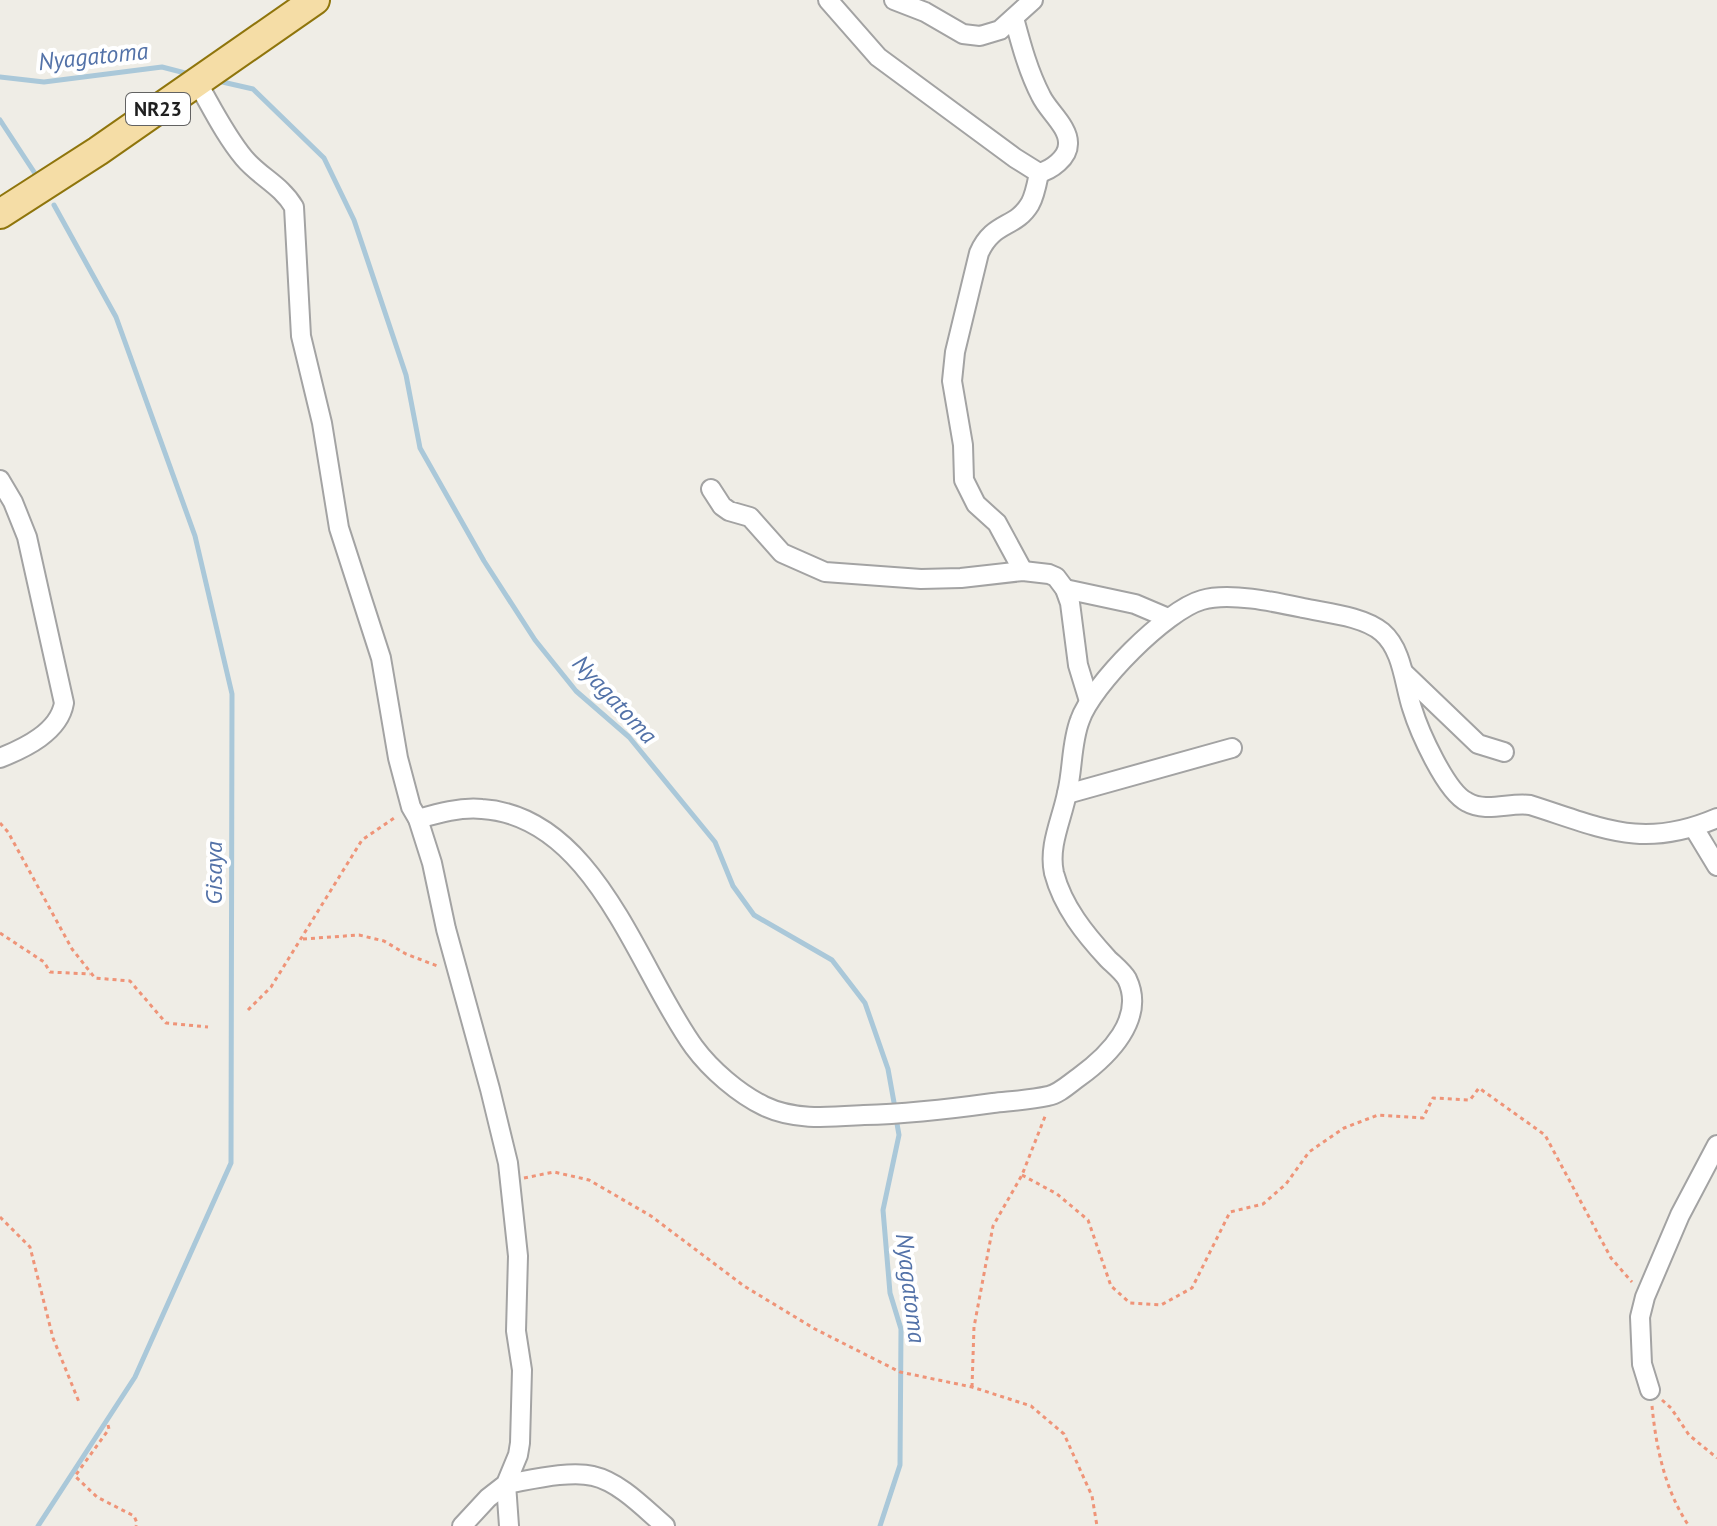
<svg xmlns="http://www.w3.org/2000/svg" width="1717" height="1526" font-family="'PT Sans',sans-serif">
<rect width="100%" height="100%" fill="#efede6"/>
<g fill="none" stroke-linecap="round" stroke-linejoin="round">
<g stroke="#aac8d9" stroke-width="5">
<path d="M0,77L44,82L162,67L189,74"/>
<path d="M218,81L253,89L324,158L354,220L406,375L420,448L484,561L535,640L576,691L629,737L715,842L733,886L754,915L832,960L865,1003L888,1069L895,1108"/>
<path d="M0,120L38,178"/>
<path d="M38,1526L135,1377L231,1163L232,694L195,536L116,317L54,205"/>
<path d="M880,1526L900,1465L901,1329L890,1293L883,1210L899,1135L896,1118"/>
</g>
<g stroke="#a3a3a3" stroke-width="22">
<g id="minor">
<path d="M828,0L878,57L1015,158L1039,173C1051,170 1068,158 1068,144C1069,127 1048,111 1041,96C1028,71 1021,44 1014,18"/>
<path d="M894,0L925,12L963,34L980,36L1000,30L1033,0"/>
<path d="M197,82C212,108 225,135 244,158C260,177 281,185 294,207L301,336L322,423L339,528L381,658L398,758L411,807L418,819L432,863L446,929L490,1089L508,1163L518,1256L516,1331L522,1370L520,1443L518,1455L506,1484L488,1498L462,1526"/>
<path d="M0,480L13,502L27,537L64,703C59,732 25,748 0,758"/>
<path d="M711,489L722,506L729,511L750,517L782,553L825,572L921,579L961,578L1023,571L1049,574L1056,577L1065,589L1070,603L1078,665L1089,701"/>
<path d="M1023,571L997,523L976,504L964,480L963,445L952,381L955,352L979,253C993,221 1015,229 1030,204C1035,195 1037,183 1039,173"/>
<path d="M1065,589L1135,604L1168,618"/>
<path d="M1404,673L1478,744L1504,752"/>
<path d="M1067,794L1232,748"/>
<path d="M418,819C439,813 460,807 482,809C595,816 638,970 694,1047C711,1070 739,1094 764,1106C795,1121 831,1117 864,1115C907,1114 950,1109 993,1103C1011,1101 1030,1100 1048,1096C1059,1094 1069,1084 1079,1077C1108,1056 1146,1019 1127,979C1123,972 1113,964 1108,959C1085,934 1063,907 1054,873C1048,846 1062,819 1067,793C1073,769 1071,743 1080,720C1092,685 1166,610 1202,600C1229,592 1275,602 1303,608C1326,613 1363,616 1382,632C1403,650 1404,684 1412,708C1419,731 1446,792 1467,802C1486,813 1510,802 1530,805C1603,828 1642,850 1717,818"/>
<path d="M1694,828L1717,866"/>
<path d="M1650,1390L1642,1364L1640,1317L1645,1297L1680,1215L1717,1145"/>
<path d="M509,1526L506,1484C530,1480 570,1470 593,1476C620,1482 645,1509 665,1526"/>
</g>
</g>
<g stroke="#8f750c" stroke-width="32">
<path id="primary" d="M0,214L98,151L315,0"/>
</g>
<g stroke="#ef9478" stroke-width="3" stroke-dasharray="4 4" stroke-linecap="butt">
<path d="M0,823L8,832L72,949L95,978L130,981L166,1023L208,1027"/>
<path d="M0,933L44,962L50,972L90,974"/>
<path d="M303,939L359,935L384,941L406,954L440,967"/>
<path d="M248,1010L271,987L362,840L397,816"/>
<path d="M1022,1175L1057,1194L1088,1220L1111,1286L1130,1303L1161,1305L1192,1288L1230,1212L1263,1204L1286,1184L1309,1152L1344,1128L1378,1115L1423,1118L1433,1098L1470,1100L1479,1088L1545,1135L1611,1258L1632,1282"/>
<path d="M524,1178L554,1172L589,1180L651,1216L744,1286L815,1329L900,1372L972,1387L1031,1406L1064,1434L1092,1496L1097,1526"/>
<path d="M0,1217L30,1247L53,1338L79,1402"/>
<path d="M972,1387L974,1327L993,1226L1022,1175L1046,1114"/>
<path d="M1662,1400L1671,1408L1689,1435L1717,1458"/>
<path d="M1652,1406C1656,1447 1665,1491 1689,1526"/>
<path d="M108,1425L109,1429L75,1476L97,1497L134,1516L137,1523L136,1526"/>
</g>
<use href="#minor" stroke="#fff" stroke-width="18"/>
<use href="#primary" stroke="#f5dda6" stroke-width="28"/>
</g>
<g text-anchor="middle" dominant-baseline="central" stroke-width="8" stroke-linejoin="round" paint-order="stroke">
<rect fill="#fff" stroke="#626262" stroke-width="2" x="126" y="93" width="64" height="32" rx="6"/>
<g font-size="20" font-weight="bold" fill="#1f1f1f">
<text x="158" y="109">NR23</text>
</g>
<g font-size="24" font-style="italic" fill="#5372a8" stroke="#fff">
<text transform="translate(93 56) rotate(-6)">Nyagatoma</text>
<text transform="translate(615 699) rotate(47)">Nyagatoma</text>
<text transform="translate(213 873) rotate(-90)">Gisaya</text>
<text transform="translate(911 1288) rotate(83)">Nyagatoma</text>
</g>
</g>
</svg>
